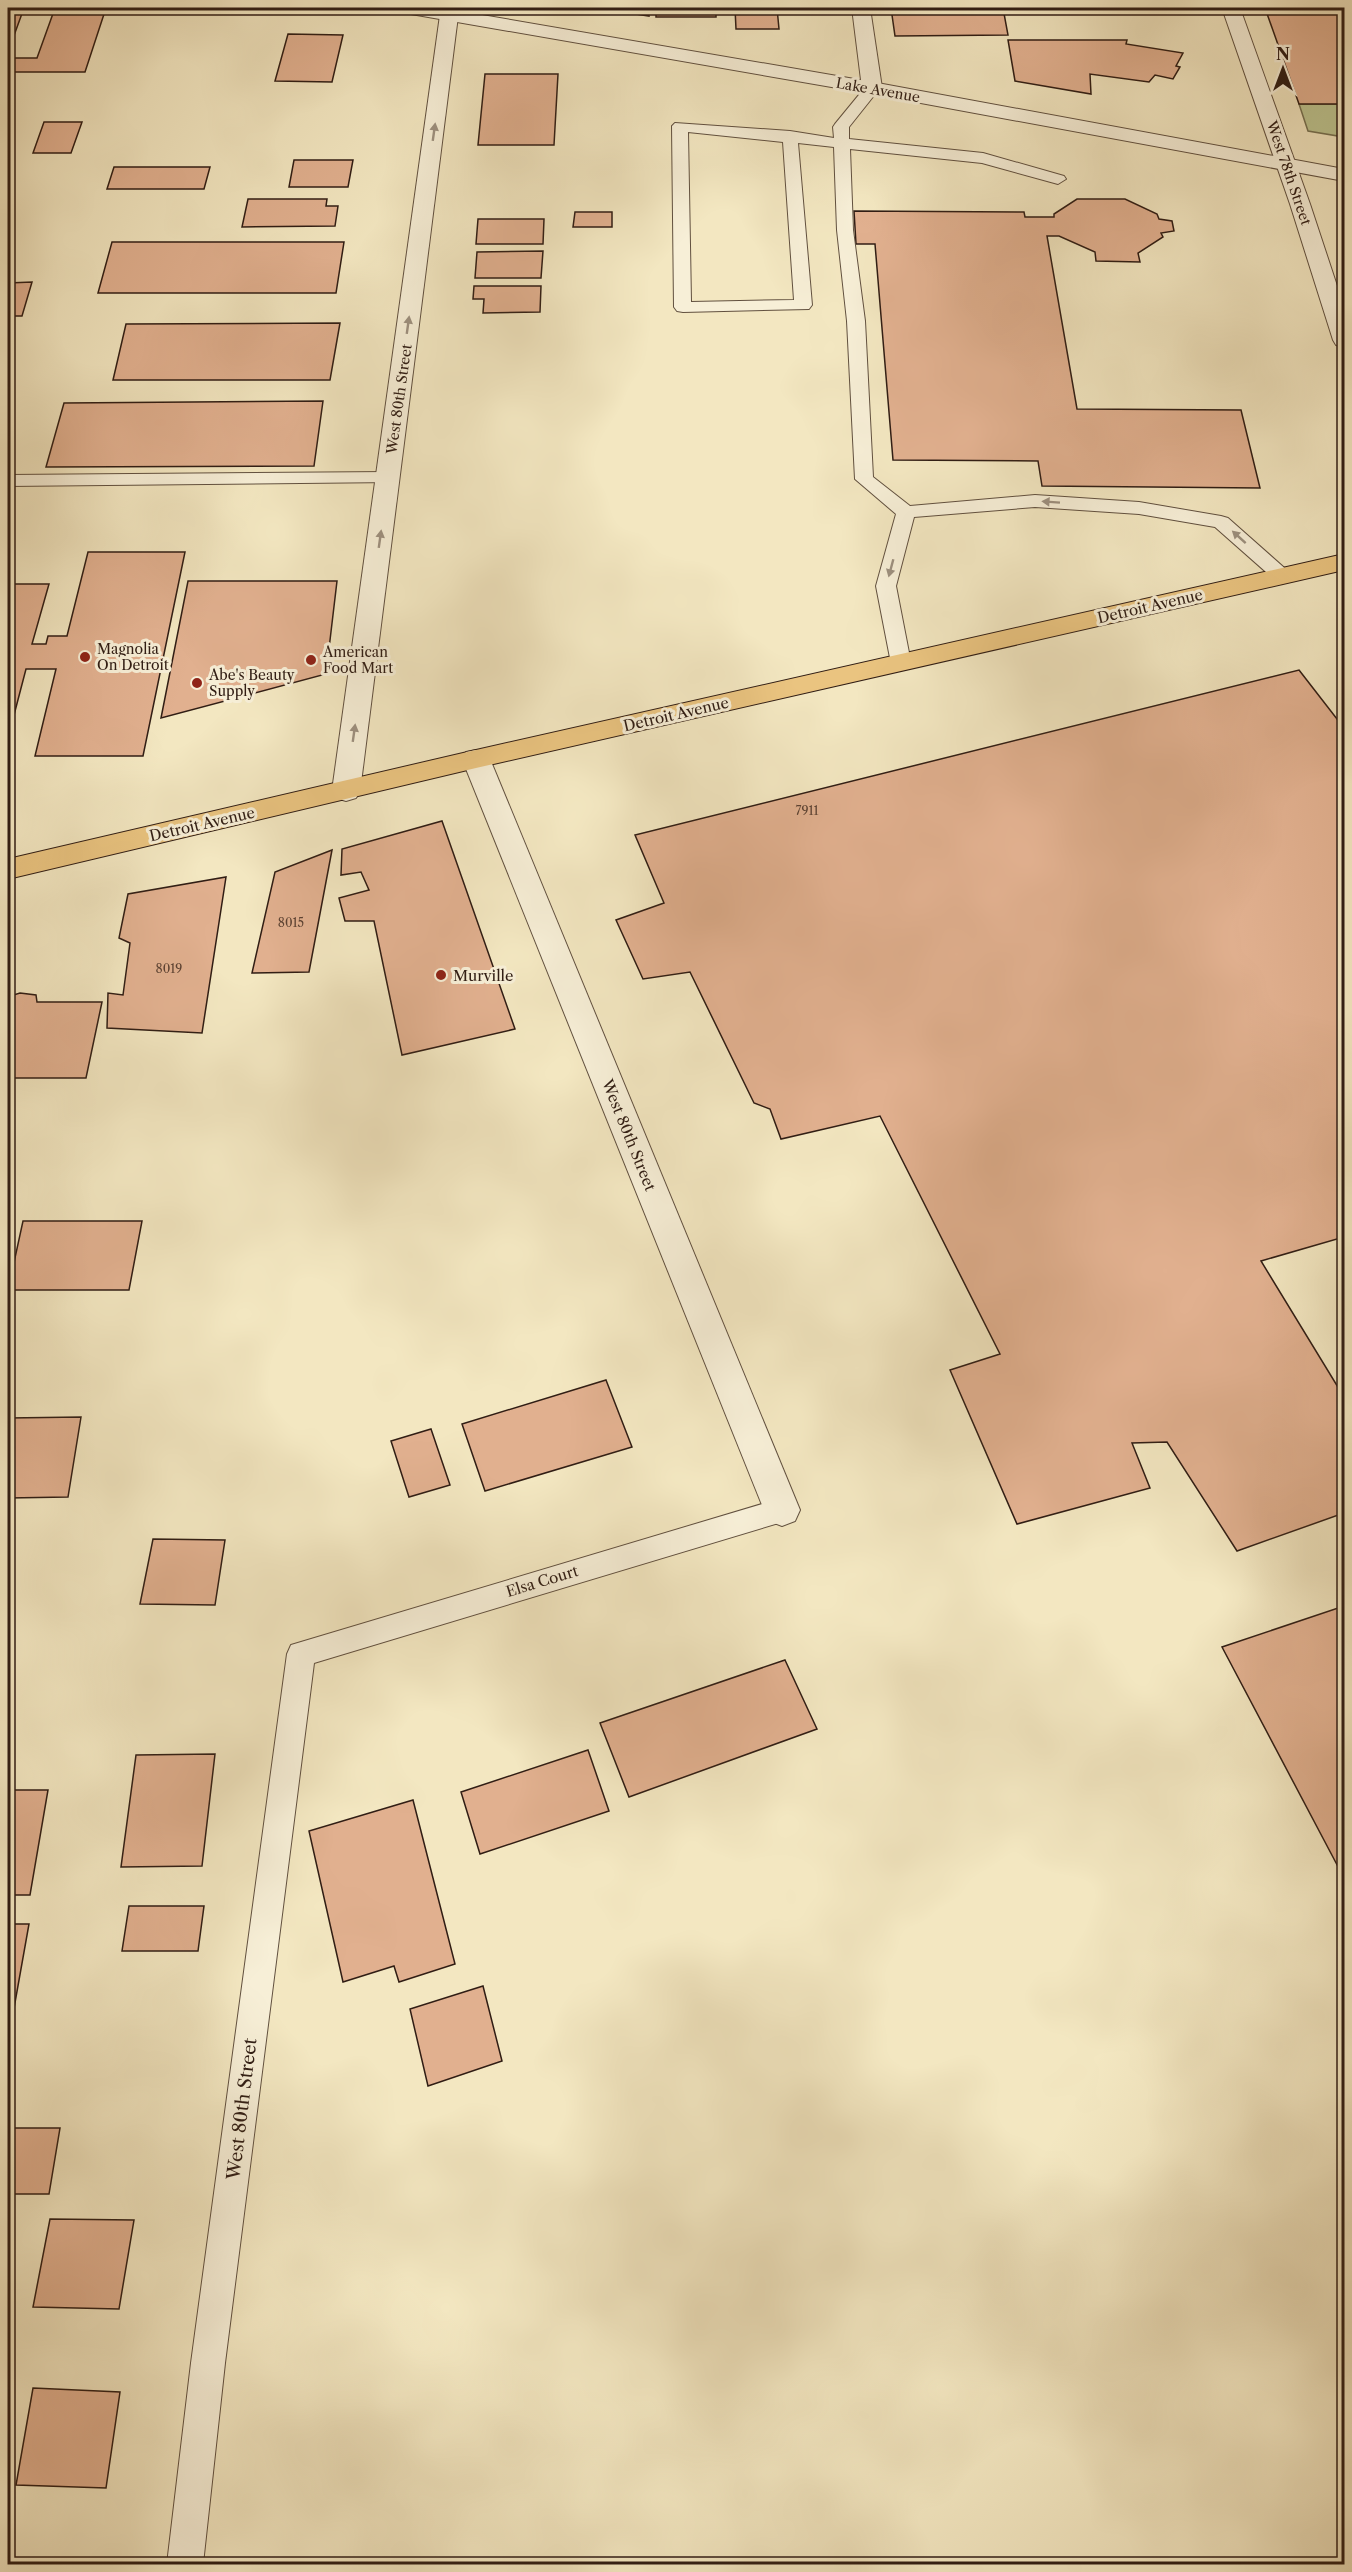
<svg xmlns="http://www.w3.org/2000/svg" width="1352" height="2572" font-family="'Libre Caslon Text',serif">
<rect width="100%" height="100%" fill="#f3e7c1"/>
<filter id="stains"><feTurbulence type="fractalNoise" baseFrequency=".00333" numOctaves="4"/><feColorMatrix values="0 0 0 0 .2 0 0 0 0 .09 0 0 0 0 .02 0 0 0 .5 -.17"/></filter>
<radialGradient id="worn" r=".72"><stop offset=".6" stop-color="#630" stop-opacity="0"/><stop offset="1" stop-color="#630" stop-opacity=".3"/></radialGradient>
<path fill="#bdc591" stroke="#767152" stroke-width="1.5" d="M1299,104H1344V137L1308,131Z"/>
<g fill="#e1b08f" stroke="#301d14" stroke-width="1.5">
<path d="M8,8H24L8,52Z"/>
<path d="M55,8H106L85,72H8V58H37Z"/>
<path d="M598,8H649V16Z"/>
<path d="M660,8H712L716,10V17H656V10H660Z"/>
<path d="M735,8H777L779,29H736Z"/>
<path d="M891,8H1003L1008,35L895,36Z"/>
<path d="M1010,8H1051L1052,13H1011Z"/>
<path d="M1265,8H1344V30H1341L1344,39V104H1299Z"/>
<path d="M288,34L343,35L332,82L275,81Z"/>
<path d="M1008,40H1127L1126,44L1183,53L1176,66L1180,67L1173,79L1155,75L1149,82L1090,74L1091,94L1015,81Z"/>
<path d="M485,74H558L554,145H478Z"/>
<path d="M44,122H82L71,153H33Z"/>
<path d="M294,160H353L348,187H289Z"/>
<path d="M114,167H210L204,189H107Z"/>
<path d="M248,199H327L326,206H338L335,226L242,227Z"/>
<path d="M1077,199H1125L1157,214L1159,219L1172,221L1174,231L1161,233L1163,237L1138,253L1140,262L1096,261L1095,252L1059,236H1047L1077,409L1241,410L1260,488L1042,486L1038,461L893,460L875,244H856L854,211L1024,212L1025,217H1054V214Z"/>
<path d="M575,212H612V227H573Z"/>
<path d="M478,219H544L543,244H476Z"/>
<path d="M112,242H344L336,293H98Z"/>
<path d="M543,251L541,278H475L477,252Z"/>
<path d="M32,282L22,316H8V283Z"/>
<path d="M474,286H541L540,312L483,313L484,299H473Z"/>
<path d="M340,323L330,380H113L126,324Z"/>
<path d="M323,401L314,466L46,467L64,403Z"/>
<path d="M88,552H185L143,756H35L56,669H26L8,738V584H49L32,644H46L48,636H67Z"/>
<path d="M188,581H337L326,674L161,718Z"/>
<path d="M1299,670L1344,728V1237L1261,1261L1344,1397V1513L1237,1551L1167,1442L1132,1443L1150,1488L1017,1524L950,1370L1000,1354L880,1116L781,1139L770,1109L754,1103L690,972L643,979L616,920L664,903L635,835Z"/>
<path d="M442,821L515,1029L402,1055L374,921H345L339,898L369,890L361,872L341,875L342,849Z"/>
<path d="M332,850L309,972L252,973L275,872Z"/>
<path d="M226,877L202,1033L107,1028L108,993L123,995L130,943L119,938L128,894Z"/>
<path d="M20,993L36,995L37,1002H102L86,1078H8V1031L11,1015L8,1010V1002L10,996Z"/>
<path d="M23,1221H142L129,1290H8Z"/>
<path d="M606,1380L632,1447L485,1491L462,1424Z"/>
<path d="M81,1417L68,1497L8,1498V1418Z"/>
<path d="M431,1429L450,1485L409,1497L391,1441Z"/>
<path d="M153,1539L225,1540L215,1605L140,1604Z"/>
<path d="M1344,1606V1878L1222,1647Z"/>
<path d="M785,1660L817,1729L629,1797L600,1723Z"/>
<path d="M588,1750L609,1811L480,1854L461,1792Z"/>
<path d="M215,1754L202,1866L121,1867L136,1755Z"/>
<path d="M8,1790H48L30,1895H8Z"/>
<path d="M413,1800L455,1964L399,1982L394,1966L343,1982L309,1831Z"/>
<path d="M129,1906H204L198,1951H122Z"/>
<path d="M8,1924H29L8,2042Z"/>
<path d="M483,1986L502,2061L428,2086L410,2009Z"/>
<path d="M8,2128H60L49,2194H8Z"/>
<path d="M50,2219L134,2220L119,2309L33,2307Z"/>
<path d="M33,2388L120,2392L106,2488L16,2485Z"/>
</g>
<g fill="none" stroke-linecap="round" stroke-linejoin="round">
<g stroke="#61503f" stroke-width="2">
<g id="service">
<path d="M872,83L880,88L849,127V139L983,153L1064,176L1066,179L1058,184L982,163L850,149L853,230L865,321L873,477L910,506L1035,495L1139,502L1221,516L1228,518L1289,572L1292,576L1289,580H1275L1215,527L1139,514L1035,507L914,517L896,586L911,663L908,668L901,670L894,668L891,663L876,586L896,514L855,479L847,321L837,230L834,147L798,143L812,305L809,309L683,312L677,311L674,307L672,126L675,123L790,131L834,138L833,127L835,124L867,85ZM688,132L783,142L794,300L691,302Z"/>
<path d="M388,472L395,474L397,478L395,482L8,486V475Z"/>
<path d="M782,1498L792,1501L796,1510L792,1519L782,1522L314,1663L225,2363L203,2564H167L191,2363L287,1654L291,1645Z"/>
</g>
</g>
<g stroke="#61503f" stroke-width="2">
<g id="minor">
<path d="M441,8H459L360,791L356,798L346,801L336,798L332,791Z"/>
<path d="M852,8H870L882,88L879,92H865L862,88Z"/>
<path d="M1222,8H1240L1310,204L1344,307V347L1336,345L1333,340L1290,204Z"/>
<path d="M476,750L486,752L490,759L800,1510L795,1521L782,1526L769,1521L764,1510L462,759L466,752Z"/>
</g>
</g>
<g stroke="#61503f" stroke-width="2">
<path id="tertiary" d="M402,8H441L872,82L1344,169V181L872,94L411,14L404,12Z"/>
</g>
<g stroke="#301d14" stroke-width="2">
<path id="primary" d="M1344,554V570L476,768L8,879V859L476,750Z"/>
</g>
<use href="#service" fill="#f7efd7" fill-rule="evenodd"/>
<use href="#minor" fill="#f7efd7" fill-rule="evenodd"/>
<use href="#tertiary" fill="#f7efd7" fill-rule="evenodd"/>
<use href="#primary" fill="#eac480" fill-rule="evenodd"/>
</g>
<defs><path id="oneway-solid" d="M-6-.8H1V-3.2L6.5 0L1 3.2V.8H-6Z" transform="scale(1.5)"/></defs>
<g fill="#9d907f">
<use href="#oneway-solid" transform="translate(434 132) rotate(-82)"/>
<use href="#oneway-solid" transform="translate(408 325) rotate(-82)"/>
<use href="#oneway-solid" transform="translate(1051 502) rotate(-176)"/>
<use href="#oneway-solid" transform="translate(1239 537) rotate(-138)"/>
<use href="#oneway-solid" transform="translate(380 539) rotate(-82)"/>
<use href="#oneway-solid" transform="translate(891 568) rotate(105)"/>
<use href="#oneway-solid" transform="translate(354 733) rotate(-82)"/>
</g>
<g fill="#8f2418" stroke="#f7efd7" stroke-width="2">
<circle cx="85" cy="657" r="6"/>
<circle cx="311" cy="660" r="6"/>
<circle cx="197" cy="683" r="6"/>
<circle cx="441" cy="975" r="6"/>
</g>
<g text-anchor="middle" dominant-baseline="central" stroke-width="6" stroke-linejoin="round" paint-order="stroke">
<g font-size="12" fill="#5c4233">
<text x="807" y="810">7911</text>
<text x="291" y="922">8015</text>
<text x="169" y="968">8019</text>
</g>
<g font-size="14" fill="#301d14" stroke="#f7efd7">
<text transform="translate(878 90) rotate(10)">Lake Avenue</text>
<text transform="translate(1289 173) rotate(71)">West 78th Street</text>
<text transform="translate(399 399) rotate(-82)">West 80th Street</text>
</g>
<g font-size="14" fill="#301d14" stroke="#f7efd7" text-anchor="start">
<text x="97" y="649">Magnolia<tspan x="97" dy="16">On Detroit</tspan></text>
<text x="323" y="652">American<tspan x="323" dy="16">Food Mart</tspan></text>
<text x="209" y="675">Abe's Beauty<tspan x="209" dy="16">Supply</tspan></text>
</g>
<g font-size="15" fill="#301d14" stroke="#f7efd7">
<text transform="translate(1150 606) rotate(-13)">Detroit Avenue</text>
<text transform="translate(676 714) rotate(-13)">Detroit Avenue</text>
<text transform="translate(202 824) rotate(-13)">Detroit Avenue</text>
<text transform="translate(629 1135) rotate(68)">West 80th Street</text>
<text transform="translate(542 1581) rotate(-17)">Elsa Court</text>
</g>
<g font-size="15" fill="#301d14" stroke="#f7efd7" text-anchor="start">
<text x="453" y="975">Murville</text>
</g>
<g font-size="18" fill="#301d14" stroke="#f7efd7">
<text transform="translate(242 2109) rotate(-83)">West 80th Street</text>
</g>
</g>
<rect width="1352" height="2572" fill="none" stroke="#f3e7c1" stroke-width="30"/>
<rect x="9" y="9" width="1334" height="2554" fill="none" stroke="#301d14" stroke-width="3"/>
<rect x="15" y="15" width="1322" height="2542" fill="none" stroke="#301d14" stroke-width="1.5"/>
<g transform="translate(1283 69)" stroke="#f7efd7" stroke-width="4.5" paint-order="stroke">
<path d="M0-4.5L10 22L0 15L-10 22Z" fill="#301d14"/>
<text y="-9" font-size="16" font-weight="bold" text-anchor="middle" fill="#301d14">N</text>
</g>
<rect width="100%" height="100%" filter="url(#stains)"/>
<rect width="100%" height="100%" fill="url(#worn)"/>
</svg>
